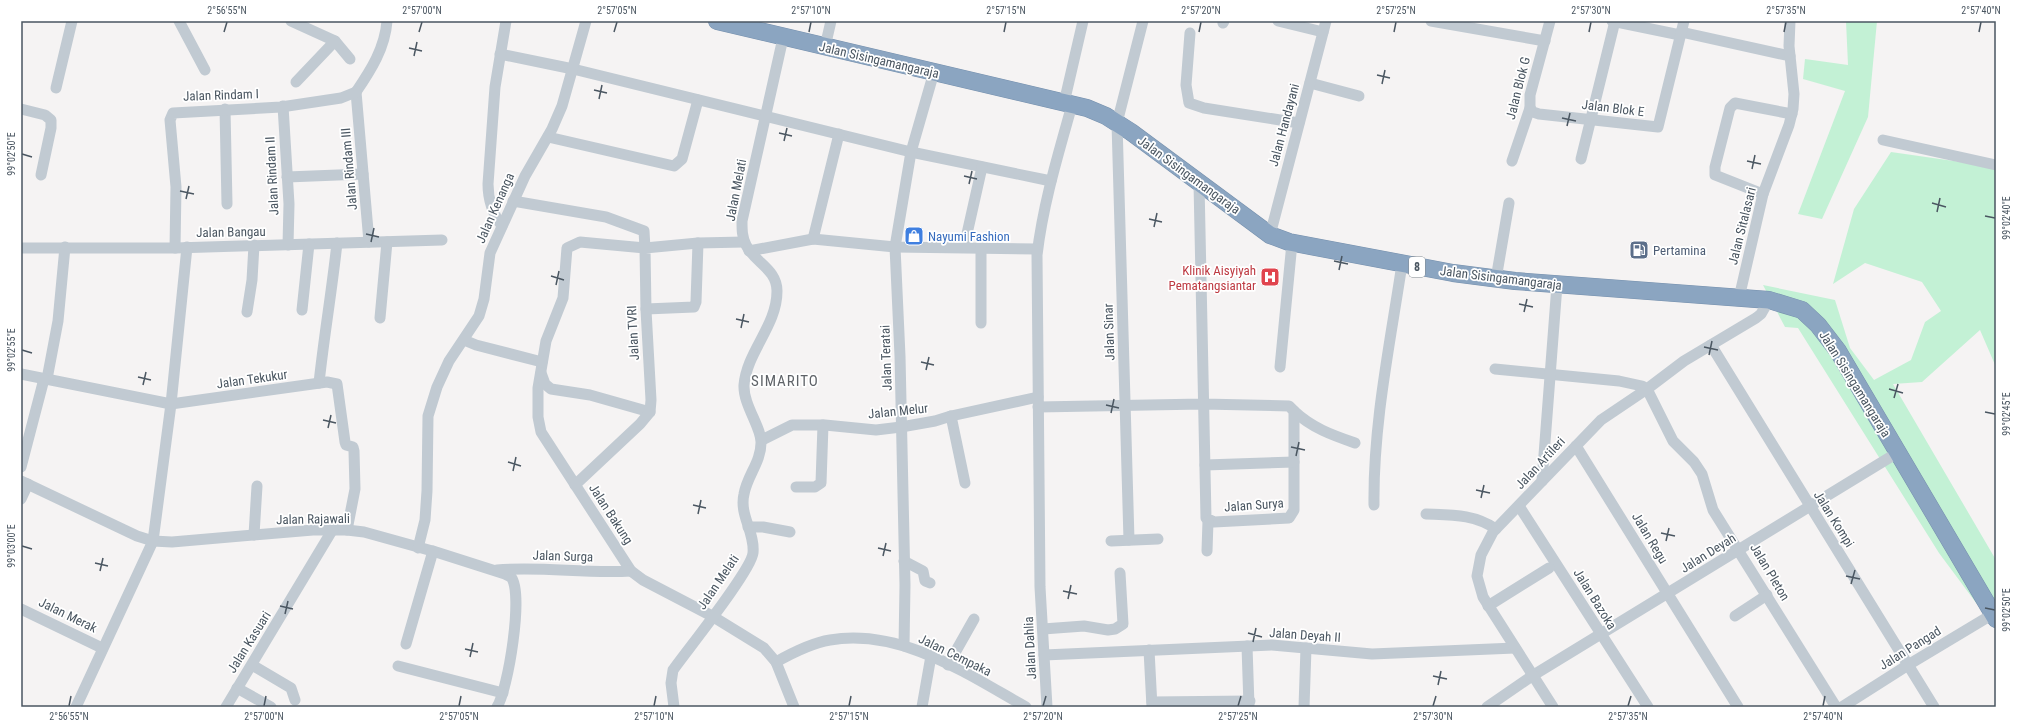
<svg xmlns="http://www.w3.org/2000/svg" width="2017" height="728" font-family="'Roboto Condensed',sans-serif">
<rect width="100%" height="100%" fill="#f5f3f3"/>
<g fill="#c3f1d5">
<path d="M1846,21H1877L1868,117L1822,219L1798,214L1845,91L1803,79L1805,59L1848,65Z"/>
<path d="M1891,152L1996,167V367L1980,330L1922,382L1893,384L1996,560V626L1994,627L1939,553L1798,328L1785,327L1763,285L1835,300L1850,348L1874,380L1911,360L1925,322L1941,311L1922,282L1865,263L1833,284L1854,209Z"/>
</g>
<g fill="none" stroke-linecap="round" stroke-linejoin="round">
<g stroke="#7690ad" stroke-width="18">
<path id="highway" d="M717,21L1087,108L1106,116L1131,132L1270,235L1289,242L1453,273L1515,281L1769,300L1802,310L1818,325L1838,351L1996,619"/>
</g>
<g stroke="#c1cad2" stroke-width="11">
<path d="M179,21L205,70"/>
<path d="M291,21L335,41L350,59"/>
<path d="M1278,21L1323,32"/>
<path d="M1431,21L1545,41"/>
<path d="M1612,21L1680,35"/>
<path d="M1223,23L1224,21"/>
<path d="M1681,32L1790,56"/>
<path d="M1190,33L1186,85L1189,103L1204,108L1299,123"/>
<path d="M825,47L831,21"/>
<path d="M500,54L573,69L911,152L1051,181"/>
<path d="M296,82L335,41"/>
<path d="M1310,83L1359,96"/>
<path d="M56,88L72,21"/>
<path d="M356,92L369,242"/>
<path d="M356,92C371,70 385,48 387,21"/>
<path d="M1064,103L1083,21"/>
<path d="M283,106L289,204L288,245"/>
<path d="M1530,108L1533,112L1539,114L1658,127L1684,21"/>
<path d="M21,109L45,115L51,120V128L41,175"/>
<path d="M225,109L227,204"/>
<path d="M548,137L674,166L682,159L698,100"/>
<path d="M1883,140L1996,165"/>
<path d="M1581,159L1615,21"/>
<path d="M1512,161L1530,108V95L1550,21"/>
<path d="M287,177L363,174"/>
<path d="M1763,194L1715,175V167L1730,108L1735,103L1792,114"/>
<path d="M513,201L606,217L644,231L645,248L580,242L567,248L563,298L546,341L538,388V417L541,432L631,571L643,580L712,616L764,648L776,662L794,707"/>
<path d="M502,226C492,213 488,200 488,184L495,87L506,21"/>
<path d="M1270,235L1326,21"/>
<path d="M813,239L839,134"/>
<path d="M964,247L982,167"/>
<path d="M21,248H175L442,240"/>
<path d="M175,248L176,187L170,120L173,113L281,107L341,98L356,92"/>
<path d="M749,251L813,239L895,247L1037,249"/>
<path d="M1496,279L1509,203"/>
<path d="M1739,298L1763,194L1789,125L1793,109L1794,94L1789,46L1790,21"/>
<path d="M646,309L694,307L696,302L698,243"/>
<path d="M302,310L309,244"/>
<path d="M247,312L252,280L254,245"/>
<path d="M380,318L387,242"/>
<path d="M981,323V248"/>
<path d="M464,340L476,345L542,362"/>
<path d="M1711,345L1934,707"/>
<path d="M1280,367L1292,243"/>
<path d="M1495,369L1619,381L1642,386L1647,389L1673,441L1694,462L1702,474L1713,510L1836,707"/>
<path d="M541,373L545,384L551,389L590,395L650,412"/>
<path d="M21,374L171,404L327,382L337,384L345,442L346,445L353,447L354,451L355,489L347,530"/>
<path d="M47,379L58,321L65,247"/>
<path d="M319,383C324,336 332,290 337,243"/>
<path d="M1038,407L1203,404L1289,406L1294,411V510L1289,518L1214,522L1206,518C1203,407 1202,295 1199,183"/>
<path d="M1294,411C1312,428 1332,435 1355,443"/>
<path d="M951,416L965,483"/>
<path d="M762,440L792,425H825L876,430L901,427L935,421L951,416L1038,397"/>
<path d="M1576,446L1738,707"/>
<path d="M1205,465L1294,462"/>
<path d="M21,467L44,379"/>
<path d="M21,481L137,536L153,541L172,542L313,530H347L364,532L436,552L505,574C507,575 509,576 511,577C524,593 508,690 497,707"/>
<path d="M1542,481L1557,285"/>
<path d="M575,485L640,424L650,412L651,400L646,310L645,248L698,243L744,242"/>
<path d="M796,487H815L821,483L823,425"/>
<path d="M21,499L28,484"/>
<path d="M1374,505C1373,424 1390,344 1402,264"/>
<path d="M1519,506L1648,707"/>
<path d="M1426,514C1452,515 1474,514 1496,529"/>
<path d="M748,527H763L790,532"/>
<path d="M254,535L257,486"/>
<path d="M1129,540L1117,123L1143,21"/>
<path d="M1111,541L1158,539"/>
<path d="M418,548L425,520L427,491L428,416L437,387L449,361L479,316L484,299L490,253L525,176L552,129L562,106L586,21"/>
<path d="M1207,551L1208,521"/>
<path d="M904,561L923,571L925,581L930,583"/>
<path d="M497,570C542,566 586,574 631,571"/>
<path d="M1488,606L1549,568"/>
<path d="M21,609L102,648"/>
<path d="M1735,616L1767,595"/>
<path d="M1043,629L1084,626L1108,630L1115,629L1123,624L1120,573"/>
<path d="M406,644L433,551"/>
<path d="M904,646L905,585L900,356L895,247L911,152L934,72"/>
<path d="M1247,646L1249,706"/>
<path d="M1149,650L1152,707"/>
<path d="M1044,655L1272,645L1372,654L1515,648"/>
<path d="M776,662C792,653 811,643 830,640C901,628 967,674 1026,707"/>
<path d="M252,665L291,688L295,700"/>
<path d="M948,665L974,619"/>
<path d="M398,666L503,693"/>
<path d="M237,688L271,707"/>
<path d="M1152,702L1250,701"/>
<path d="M76,707L153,541L171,404L187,247"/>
<path d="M226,707L333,529"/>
<path d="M674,707L671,683L673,670C688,649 751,571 753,553C755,532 739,515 744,494C747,476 761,462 761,443C762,428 743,405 744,385C747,351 777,326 777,291C777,269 755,263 746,245C742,237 742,230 742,221L783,38"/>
<path d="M922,707L931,656"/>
<path d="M1047,707L1040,587L1037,255C1043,204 1058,155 1072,105"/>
<path d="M1304,707L1306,648"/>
<path d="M1487,707L1532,676L1897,453"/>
<path d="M1553,707L1483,597L1477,576L1481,555L1493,532L1601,420L1647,389L1684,361L1756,318L1761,314L1769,300"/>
<path d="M1842,707L1908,665L1993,614"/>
</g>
<use href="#highway" stroke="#8ba5c1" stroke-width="17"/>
</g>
<path fill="none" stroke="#4a5661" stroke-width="1.5" d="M224,32L227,22M419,32L422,22M614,32L617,22M809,32L811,22M1004,32L1006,22M1199,32L1201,22M1394,32L1396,22M1589,32L1591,22M1784,32L1786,22M1979,32L1981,22M409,48L422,51M414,56L417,42M1377,75L1390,78M1382,84L1385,70M594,90L607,93M599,99L602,85M1562,118L1576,121M1567,126L1570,113M779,133L792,136M784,141L787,128M22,154L32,157M1747,161L1761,164M1752,169L1755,155M964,176L977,179M969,184L972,171M180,191L194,194M186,199L189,186M1932,203L1946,207M1937,212L1940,198M1985,216L1995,218M1149,219L1162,222M1154,227L1157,213M366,234L379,237M371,242L374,228M1334,261L1348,264M1339,270L1342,256M551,276L564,280M556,285L559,271M1519,304L1533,307M1524,312L1527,299M736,319L749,322M741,328L744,314M1704,347L1718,350M22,350L32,353M1709,355L1712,341M921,362L934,365M926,370L929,357M138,377L151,380M143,385L146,372M1889,389L1903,393M1894,398L1898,384M1106,405L1119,408M1985,412L1995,414M1111,413L1114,399M323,420L336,423M328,428L331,415M1291,447L1305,450M1296,456L1299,442M508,462L521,466M513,471L516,457M1476,490L1490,493M1481,498L1484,485M693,505L706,508M698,514L701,500M1661,533L1675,536M1666,541L1669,528M22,546L32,549M878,548L891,551M883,556L886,543M95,563L108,566M100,571L103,558M1846,576L1860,579M1851,584L1855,570M1063,591L1077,594M1068,599L1071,585M280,606L293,609M1985,608L1995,610M285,614L288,601M1248,633L1262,637M1253,642L1256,628M465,649L478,652M470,657L473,643M1433,676L1447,679M1438,685L1441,671M69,706L71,696M264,706L266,696M459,706L461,696M654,706L656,696M849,706L851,696M1043,706L1046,696M1238,706L1241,696M1433,706L1436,696M1628,706L1631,696M1823,706L1825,696"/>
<defs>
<g id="shop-square" transform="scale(1)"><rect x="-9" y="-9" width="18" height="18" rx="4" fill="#3f7fe0" stroke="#fff"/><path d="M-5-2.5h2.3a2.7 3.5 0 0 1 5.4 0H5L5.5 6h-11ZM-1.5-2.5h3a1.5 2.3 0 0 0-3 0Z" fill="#fff"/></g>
<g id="fuel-square" transform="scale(1)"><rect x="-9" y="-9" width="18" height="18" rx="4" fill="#5c6f8a" stroke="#fff"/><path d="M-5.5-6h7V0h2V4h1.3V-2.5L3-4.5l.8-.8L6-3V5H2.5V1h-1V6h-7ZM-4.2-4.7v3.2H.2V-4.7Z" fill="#fff"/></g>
<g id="hospital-square" transform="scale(1)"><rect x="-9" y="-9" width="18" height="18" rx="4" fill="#e0444e" stroke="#fff"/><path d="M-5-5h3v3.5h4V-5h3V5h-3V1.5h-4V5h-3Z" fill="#fff"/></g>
</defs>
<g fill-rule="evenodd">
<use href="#shop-square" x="914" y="236"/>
<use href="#fuel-square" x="1639" y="250"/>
<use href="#hospital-square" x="1270" y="277"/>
</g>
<g text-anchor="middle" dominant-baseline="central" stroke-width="3.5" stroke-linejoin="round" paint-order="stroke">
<rect fill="#fff" stroke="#808990" stroke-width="1" x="1409" y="257" width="16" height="20" rx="3"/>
<g font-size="12" font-weight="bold" fill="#4a5661">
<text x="1417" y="267">8</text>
</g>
<g font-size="13" fill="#4a5661" stroke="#fff">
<text transform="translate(879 60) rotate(13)">Jalan Sisingamangaraja</text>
<text transform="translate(1518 88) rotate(-76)">Jalan Blok G</text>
<text transform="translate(221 95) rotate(-2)">Jalan Rindam I</text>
<text transform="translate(1613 108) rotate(7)">Jalan Blok E</text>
<text transform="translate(1284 125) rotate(-75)">Jalan Handayani</text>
<text transform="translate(349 169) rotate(-95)">Jalan Rindam III</text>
<text transform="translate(1189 175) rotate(36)">Jalan Sisingamangaraja</text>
<text transform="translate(272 176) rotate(-93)">Jalan Rindam II</text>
<text transform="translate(736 190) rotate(-79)">Jalan Melati</text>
<text transform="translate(495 208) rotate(-66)">Jalan Kenanga</text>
<text transform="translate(1742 226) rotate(-76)">Jalan Sitalasari</text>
<text transform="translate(231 232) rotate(-1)">Jalan Bangau</text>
<text transform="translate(1501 278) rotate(7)">Jalan Sisingamangaraja</text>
<text transform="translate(1109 332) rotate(-92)">Jalan Sinar</text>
<text transform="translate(633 333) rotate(-93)">Jalan TVRI</text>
<text transform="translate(886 358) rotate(-92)">Jalan Teratai</text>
<text transform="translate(252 379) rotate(-8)">Jalan Tekukur</text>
<text transform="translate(1855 384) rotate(58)">Jalan Sisingamangaraja</text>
<text transform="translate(898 411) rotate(-6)">Jalan Melur</text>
<text transform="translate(1540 463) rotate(-47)">Jalan Artileri</text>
<text transform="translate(1254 505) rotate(-4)">Jalan Surya</text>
<text transform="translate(611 514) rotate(57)">Jalan Bakung</text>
<text transform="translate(313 519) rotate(-1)">Jalan Rajawali</text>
<text transform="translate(1834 519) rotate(58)">Jalan Kompi</text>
<text transform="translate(1650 538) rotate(59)">Jalan Regu</text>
<text transform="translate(1708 553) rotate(-32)">Jalan Deyah</text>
<text transform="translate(563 556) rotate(2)">Jalan Surga</text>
<text transform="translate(1770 572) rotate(59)">Jalan Pleton</text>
<text transform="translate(718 582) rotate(-56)">Jalan Melati</text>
<text transform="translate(1595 599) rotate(58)">Jalan Bazoka</text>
<text transform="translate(68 615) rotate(26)">Jalan Merak</text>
<text transform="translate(1305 635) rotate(4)">Jalan Deyah II</text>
<text transform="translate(249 642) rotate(-58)">Jalan Kasuari</text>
<text transform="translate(1030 648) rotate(-93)">Jalan Dahlia</text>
<text transform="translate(1910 648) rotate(-32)">Jalan Pangad</text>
<text transform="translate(955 655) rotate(26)">Jalan Cempaka</text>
</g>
<g font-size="13" fill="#366cbe" stroke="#fff" text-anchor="start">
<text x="928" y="236">Nayumi Fashion</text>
</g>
<g font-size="13" fill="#4e5e75" stroke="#fff" text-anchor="start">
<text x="1653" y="250">Pertamina</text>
</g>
<g font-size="13" fill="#be3a42" stroke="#fff" text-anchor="end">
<text x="1256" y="270">Klinik Aisyiyah<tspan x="1256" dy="15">Pematangsiantar</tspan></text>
</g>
<g font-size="15" letter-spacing="1" fill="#5f6368" stroke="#fff">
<text x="785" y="381">SIMARITO</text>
</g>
</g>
<rect width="2017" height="728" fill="none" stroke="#ffffff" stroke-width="44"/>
<rect x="22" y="22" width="1973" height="684" fill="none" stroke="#4a5661" stroke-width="1.5"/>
<g font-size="10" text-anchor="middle" fill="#4a5661">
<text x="227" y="14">2°56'55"N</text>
<text x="422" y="14">2°57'00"N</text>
<text x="617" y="14">2°57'05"N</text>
<text x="811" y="14">2°57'10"N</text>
<text x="1006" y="14">2°57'15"N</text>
<text x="1201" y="14">2°57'20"N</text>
<text x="1396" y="14">2°57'25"N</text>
<text x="1591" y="14">2°57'30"N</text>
<text x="1786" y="14">2°57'35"N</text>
<text x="1981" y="14">2°57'40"N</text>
<text transform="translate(11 154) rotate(-90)" y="4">99°02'50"E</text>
<text transform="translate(2006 218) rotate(-90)" y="4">99°02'40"E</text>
<text transform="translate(11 350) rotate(-90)" y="4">99°02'55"E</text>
<text transform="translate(2006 414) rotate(-90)" y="4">99°02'45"E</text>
<text transform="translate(11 546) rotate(-90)" y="4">99°03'00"E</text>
<text transform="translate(2006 610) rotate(-90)" y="4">99°02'50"E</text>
<text x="69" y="720">2°56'55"N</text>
<text x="264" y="720">2°57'00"N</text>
<text x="459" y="720">2°57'05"N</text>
<text x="654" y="720">2°57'10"N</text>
<text x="849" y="720">2°57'15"N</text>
<text x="1043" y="720">2°57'20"N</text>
<text x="1238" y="720">2°57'25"N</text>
<text x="1433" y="720">2°57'30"N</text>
<text x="1628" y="720">2°57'35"N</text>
<text x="1823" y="720">2°57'40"N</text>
</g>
</svg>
